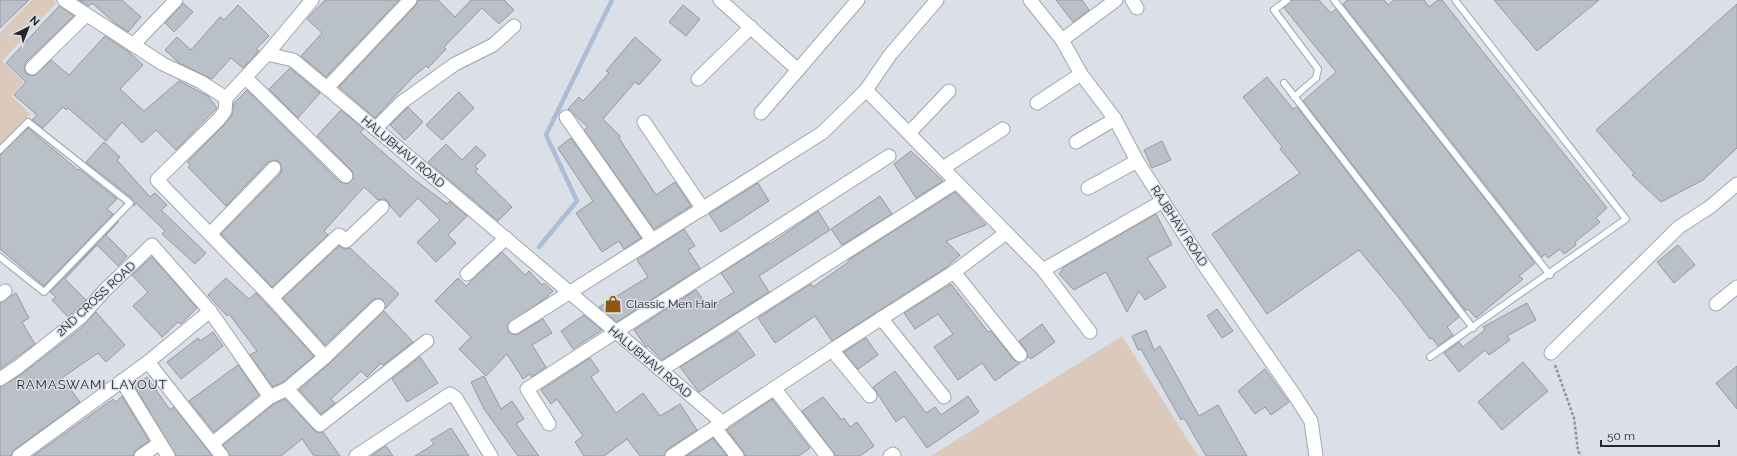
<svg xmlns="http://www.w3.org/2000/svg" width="1737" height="456" font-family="Raleway,sans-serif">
<rect width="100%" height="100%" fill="#dadfe8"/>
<g fill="#dbcabb">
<path d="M32,0H53L56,3L2,61L24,82L12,96L30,114L0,145V33Z"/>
<path d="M1122,336L1198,456H931Z"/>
</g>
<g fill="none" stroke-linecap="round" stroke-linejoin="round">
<path stroke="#acbdd6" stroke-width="4.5" d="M539,247L577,201L546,135L612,0"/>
</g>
<g fill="#bac0c8" stroke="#959aa2">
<path d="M0,0H29L0,28Z"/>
<path d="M79,0H122L141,17L128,32L116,24L92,3L89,6Z"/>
<path d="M325,0H399L326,77L301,56L322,33L307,19Z"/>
<path d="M418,0H438L455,17L471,0H504L514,10L499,24L482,8L444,47L446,49L428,68L426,66L413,77L375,118L339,87L416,5Z"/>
<path d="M1056,0H1082L1089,10L1073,22Z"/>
<path d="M1291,0H1319L1331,13L1336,9L1535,263L1519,276L1523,279L1476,318L1468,309L1466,311L1303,101L1336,72L1284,8Z"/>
<path d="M1347,0H1384L1388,5L1394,0H1424L1429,7L1438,0H1442L1607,208L1596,218L1600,222L1575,242L1576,245L1564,254L1560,249L1548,258L1545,254L1542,257L1343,4Z"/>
<path d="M1494,0H1599L1537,51Z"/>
<path d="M183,3L193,12L174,32L165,23Z"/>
<path d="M1737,4V148L1703,180L1661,202L1632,175L1634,173L1596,130Z"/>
<path d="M238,5L269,36L256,49L259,51L243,68L231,58L212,79L179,63L165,50L177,37L191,50L220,17L224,20Z"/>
<path d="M683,5L700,19L686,36L669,22Z"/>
<path d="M59,6L74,16L26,62L24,70L27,74L34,76L51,60L69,75L105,36L129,52L143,65L120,89L144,111L179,81L208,96L217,108L176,150L156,130L142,143L122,122L106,141L68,108L66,110L63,107L43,128L32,120L37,115L14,95L26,82L6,63Z"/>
<path d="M635,37L661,60L639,85L635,82L603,119L620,136L619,138L656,195L675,182L691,206L654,229L584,130L588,127L568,109L579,97L583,101L609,73L606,71Z"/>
<path d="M290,68L320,93L298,118L269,89Z"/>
<path d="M1267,77L1293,109L1297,107L1459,317L1447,327L1453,335L1438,346L1432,338L1430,339L1399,298L1359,250L1267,314L1212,234L1300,173L1280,149L1282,147L1243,97Z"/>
<path d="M247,90L340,182L348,184L354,178L352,171L317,136L341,110L364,129L360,132L411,177L447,204L450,201L467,216L448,235L456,243L436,262L417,242L440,220L418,198L400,217L390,206L388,201L384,199L378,200L364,187L324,231L328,235L272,287L221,234L280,174L282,170L280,163L276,160L268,162L226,206L188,167L191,165L187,162L225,124L232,115L234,103Z"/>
<path d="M459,92L474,108L442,140L426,125Z"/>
<path d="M408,107L423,122L405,140L390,125Z"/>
<path d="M28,128L78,170L79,169L117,199L107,209L113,214L44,286L0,249V155Z"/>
<path d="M571,138L641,238L624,249L619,241L602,252L576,213L593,201L558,148Z"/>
<path d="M1162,141L1171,160L1152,168L1144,150Z"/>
<path d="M104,142L120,157L117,160L150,197L155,193L167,205L161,210L206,253L195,264L162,234L165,231L136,203L134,206L133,199L86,162Z"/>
<path d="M446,144L462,160L476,146L486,155L475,166L478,169L475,171L512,207L498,221L428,162Z"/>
<path d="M911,151L943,181L916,198L894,164Z"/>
<path d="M758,183L769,201L721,232L709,214Z"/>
<path d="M955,192L986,225L946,241L960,255L947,267L832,341L815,316L775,343L758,318L811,284L813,287L847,263L850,259Z"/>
<path d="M880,196L892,214L842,245L831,229Z"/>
<path d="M818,211L830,230L759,276L769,292L662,360L648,346L646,347L634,330L696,290L709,308L734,292L721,273L769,243L770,244Z"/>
<path d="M1156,214L1172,245L1147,258L1166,287L1145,300L1139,291L1127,312L1106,272L1074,290L1059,274L1064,267Z"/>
<path d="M119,221L106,235L127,256L118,266L97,245L65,279L86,300L68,317L52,300L56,297L50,292Z"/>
<path d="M684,229L695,246L688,250L700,268L617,322L599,307L648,277L637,260Z"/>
<path d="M1678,245L1695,265L1674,283L1657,262Z"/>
<path d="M339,246L345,249L350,248L399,294L385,309L383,300L376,298L373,300L325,345L283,298Z"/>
<path d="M502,252L525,275L529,271L542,285L544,283L553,291L546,298L508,324V332L516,335L543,319L552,333L532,345L546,367L532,377L530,374L523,379L507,354L486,376L459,349L471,337L435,301L458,278L466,286Z"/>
<path d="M152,257L197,308L181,324L178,322L162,337L133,306L148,292L132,275Z"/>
<path d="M226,278L249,299L256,293L314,356L283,382L273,387L250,355L257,351L229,314L227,316L208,295Z"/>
<path d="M951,284L988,332L991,331L1014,360L1020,363L995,381L982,363L958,380L934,347L953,334L938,314L915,329L904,313Z"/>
<path d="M16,293L29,318L22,322L35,344L0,369V303Z"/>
<path d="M1527,303L1536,320L1507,336L1510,340L1489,355L1485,350L1459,372L1444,353L1459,342L1463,347L1485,330L1483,327Z"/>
<path d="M1217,309L1233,331L1222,338L1207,316Z"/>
<path d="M384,311L413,342L383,365L381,363L367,377L361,371L331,399L335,403L321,414L299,390L330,363Z"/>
<path d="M96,312L125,345L106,362L98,353L62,378L80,402L14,450L11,456H0V387L22,374L80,329Z"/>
<path d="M584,315L602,330L573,349L561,331Z"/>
<path d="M1042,324L1055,342L1031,359L1029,357L1027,358L1026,350L1019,341Z"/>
<path d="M1146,330L1154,350L1160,346L1199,416L1218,405L1247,456H1206L1184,418L1181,420L1141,349L1138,350L1132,336Z"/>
<path d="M738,331L755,355L699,392L680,367Z"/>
<path d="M213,332L223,346L181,379L167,362L198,338L200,341Z"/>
<path d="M866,338L878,355L858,369L844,352Z"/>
<path d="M420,357L438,383L407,402L392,379Z"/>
<path d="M590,358L599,371L591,377L616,413L643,393L660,416L680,404L697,430L668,449L664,456H640L627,439L604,456H584L575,442L583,436L557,399L551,404L541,390Z"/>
<path d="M1523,362L1548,391L1502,430L1478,402Z"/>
<path d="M238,365L259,395L214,432L189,401Z"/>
<path d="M1737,366V409L1716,383Z"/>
<path d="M1265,369L1289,402L1271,415L1265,407L1255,414L1238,391Z"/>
<path d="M895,371L926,413L935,407L941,415L968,396L979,412L927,448L904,416L896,422L873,387Z"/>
<path d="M484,376L501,409L512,401L524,419L516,424L539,456H518L484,409L471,382Z"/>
<path d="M147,377L170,410L174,407L212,456H176L135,387Z"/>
<path d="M122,396L149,441L136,450L133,456H33L113,399L116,402Z"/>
<path d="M823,397L842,420L844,418L850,427L857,422L874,446L860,456H836L802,411Z"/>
<path d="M285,399L314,430L318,433L323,432L340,456H314L302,439L281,456H230L223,445L274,404Z"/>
<path d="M772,399L810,448L799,456H745L743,451L727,430Z"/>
<path d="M451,428L469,456H415L434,444L431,440Z"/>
<path d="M713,438L727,456H686Z"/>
<path d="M386,446L393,456H371Z"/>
</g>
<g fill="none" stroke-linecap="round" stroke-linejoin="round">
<g stroke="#a0a6ae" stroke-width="8">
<g id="lane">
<path d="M1287,0L1274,10L1318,69L1316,78L1294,97"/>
<path d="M1334,0L1550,275"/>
<path d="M1284,83L1473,328"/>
<path d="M0,150L28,122L130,203L44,292L0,257"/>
<path d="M1430,357L1626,219L1455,0"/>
</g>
</g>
<g stroke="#a0a6ae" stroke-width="15">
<g id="street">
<path d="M64,0L163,64L201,82L226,98L267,54L293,60C438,180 580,301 723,423"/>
<path d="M720,0L798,70"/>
<path d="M1030,0L1062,40L1081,74L1115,119L1137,161L1204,265L1293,393L1311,421L1316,456"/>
<path d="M1132,0L1137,8"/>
<path d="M1062,40L1116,0"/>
<path d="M133,45L176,0"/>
<path d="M267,54L312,0"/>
<path d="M32,68L86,15"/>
<path d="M246,78L346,176"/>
<path d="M698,79L751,27"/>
<path d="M327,88L410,0"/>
<path d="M866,90L1043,270L1090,332"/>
<path d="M226,98L225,111L219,119L157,180L272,298L325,357"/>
<path d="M1037,103L1081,74"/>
<path d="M761,113L858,0"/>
<path d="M566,117L652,240"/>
<path d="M644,122L703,209"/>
<path d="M375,129L402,102L455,64L493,45L514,26"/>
<path d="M910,132L949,91"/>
<path d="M1076,142L1115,119"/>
<path d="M943,168L1003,129"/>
<path d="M1088,188L1137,161"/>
<path d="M210,234L274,168"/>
<path d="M1043,270L1163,201"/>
<path d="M954,272L1020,355"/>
<path d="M467,274L506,238"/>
<path d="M0,295L5,291"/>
<path d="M272,298L339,235L346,241L382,207"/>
<path d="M1716,304L1737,287"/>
<path d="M881,318L944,397"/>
<path d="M515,327L822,133L866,90L890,55L937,0"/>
<path d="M832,350L870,396"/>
<path d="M1551,353L1679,227L1710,207L1737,184"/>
<path d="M148,362L222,456"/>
<path d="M661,370L956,182"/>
<path d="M0,379L18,367L81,317L104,291L152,245L210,311"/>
<path d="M122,381L168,456"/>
<path d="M774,388L827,456"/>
<path d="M287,389L320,425L427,341"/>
<path d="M549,424L527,389L889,156"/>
<path d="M715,428L737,456"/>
<path d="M213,443L270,397L287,389L325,357L378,306"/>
<path d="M19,456L148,362L210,311L270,397"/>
<path d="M141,456L160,443"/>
<path d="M356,456L450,394L456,398L491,456"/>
<path d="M672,456L832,350L954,272L1006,233"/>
<path d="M890,456L893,454L894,456"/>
</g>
</g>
<path stroke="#8f939a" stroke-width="2.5" stroke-dasharray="3 2" stroke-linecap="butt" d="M1555,365L1574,418L1578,451L1581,456"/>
<use href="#lane" stroke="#fff" stroke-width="6"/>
<use href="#street" stroke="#fff" stroke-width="13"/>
</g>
<defs>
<g id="shop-bare" transform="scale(1.38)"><path d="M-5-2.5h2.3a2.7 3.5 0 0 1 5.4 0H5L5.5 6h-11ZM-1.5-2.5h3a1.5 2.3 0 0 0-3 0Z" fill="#8f570e" stroke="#dadfe8" stroke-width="2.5" paint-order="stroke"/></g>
</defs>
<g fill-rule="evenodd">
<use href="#shop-bare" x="613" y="304"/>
</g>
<g text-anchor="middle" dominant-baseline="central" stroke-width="3" stroke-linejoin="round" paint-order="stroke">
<g font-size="12" fill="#24272a" stroke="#dadfe8">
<text transform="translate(403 152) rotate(40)">HALUBHAVI ROAD</text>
<text transform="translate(1179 226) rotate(57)">RAJBHAVI ROAD</text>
<text transform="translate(96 299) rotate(-43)">2ND CROSS ROAD</text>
<text transform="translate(650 362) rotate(40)">HALUBHAVI ROAD</text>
</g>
<g font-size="12" fill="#24272a" stroke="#dadfe8" text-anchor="start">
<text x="626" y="304">Classic Men Hair</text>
</g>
<g font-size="13" letter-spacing="1" fill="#24272a" stroke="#dadfe8">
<text x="92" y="384">RAMASWAMI LAYOUT</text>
</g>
</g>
<g transform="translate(28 28) rotate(43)" stroke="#dadfe8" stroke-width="3" paint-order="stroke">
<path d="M0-3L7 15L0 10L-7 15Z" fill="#24272a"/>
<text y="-6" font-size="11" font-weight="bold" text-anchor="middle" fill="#24272a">N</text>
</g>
<path d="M1601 440v6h118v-6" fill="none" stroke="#24272a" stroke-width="2"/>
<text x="1607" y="440" font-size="12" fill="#24272a" stroke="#dadfe8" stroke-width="3" paint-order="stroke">50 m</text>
</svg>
